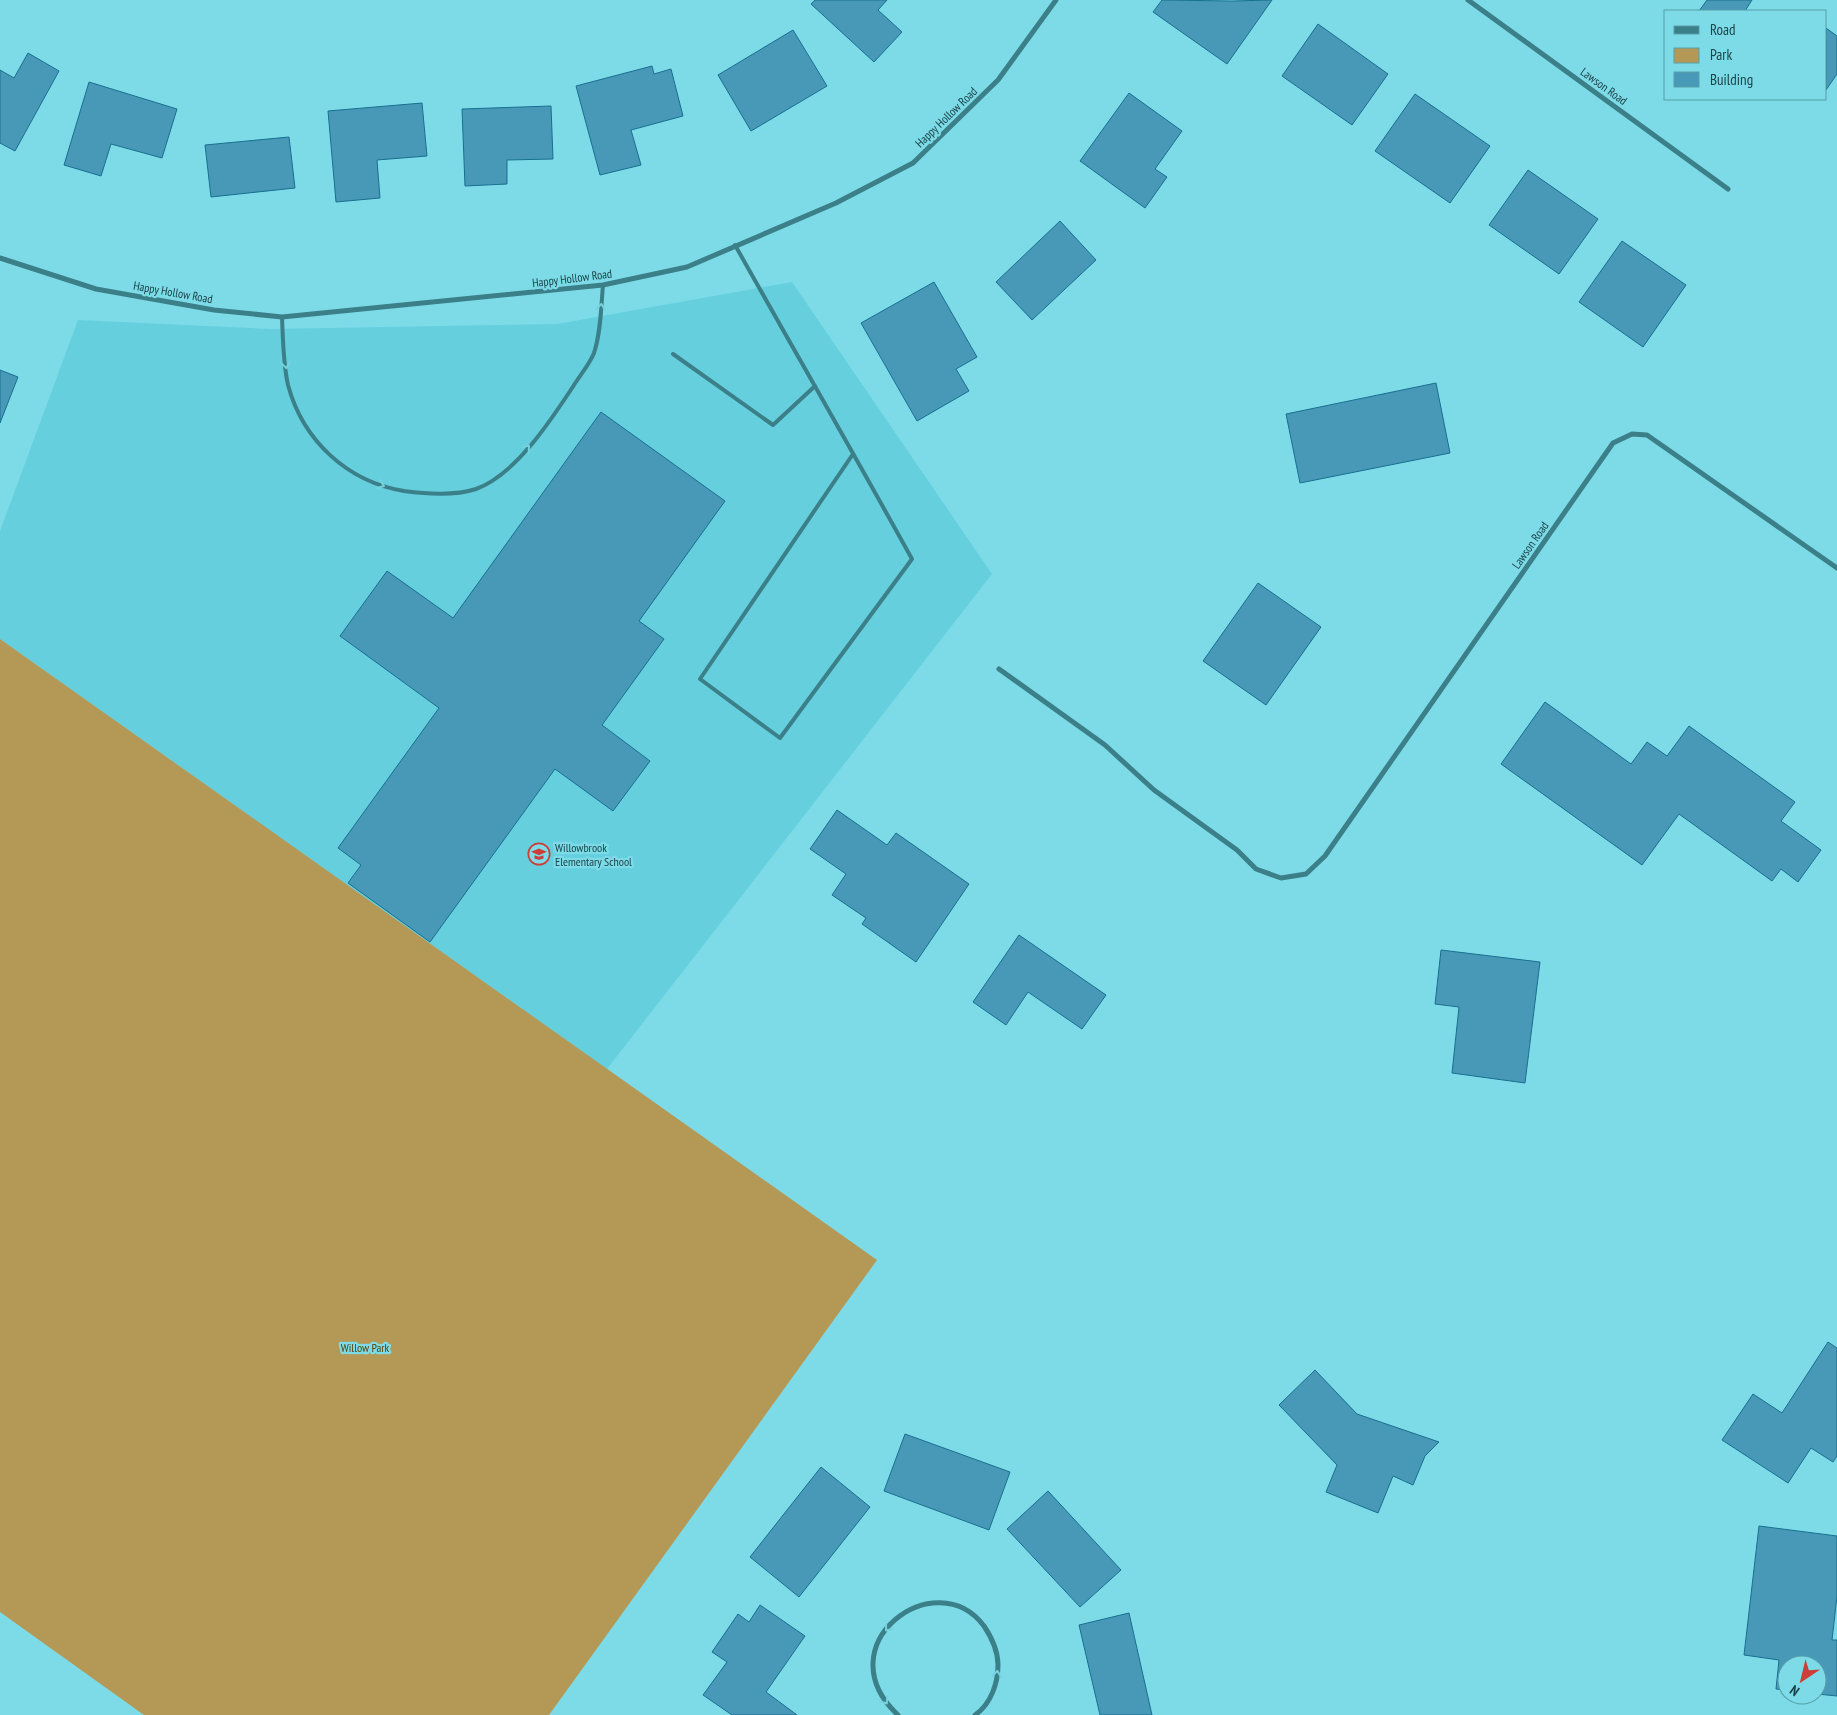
<svg xmlns="http://www.w3.org/2000/svg" width="1837" height="1715" font-family="'PT Sans Narrow',sans-serif">
<rect width="100%" height="100%" fill="#7ddbe8"/>
<path fill="#66cfde" d="M792,282L992,574L607,1069L0,639V531L78,320L271,329L557,324Z"/>
<path fill="#b49855" d="M0,639L877,1260L549,1715H144L0,1612Z"/>
<g fill="#4898b8" stroke="#18708f">
<path d="M815,0H887L878,10L902,32L874,62L811,4Z"/>
<path d="M1162,0L1232,1L1272,0L1227,64L1153,12Z"/>
<path d="M1707,0H1752L1745,11H1699Z"/>
<path d="M1318,24L1388,74L1352,125L1282,76Z"/>
<path d="M1826,28L1837,36V74L1826,90Z"/>
<path d="M793,30L827,86L751,131L718,75Z"/>
<path d="M28,53L59,71L15,151L0,143V70L14,78Z"/>
<path d="M652,66L654,74L671,69L683,116L631,130L641,165L600,175L576,86Z"/>
<path d="M89,82L177,109L162,158L111,144L101,176L64,165Z"/>
<path d="M1129,93L1182,131L1155,169L1167,177L1145,208L1080,161Z"/>
<path d="M1415,94L1490,146L1450,203L1375,151Z"/>
<path d="M422,103L427,156L377,160L380,198L336,202L328,111Z"/>
<path d="M551,106L553,159L507,160V184L465,186L462,109Z"/>
<path d="M289,137L295,188L211,197L205,145Z"/>
<path d="M1528,170L1598,219L1559,274L1489,225Z"/>
<path d="M1060,221L1096,260L1032,320L996,282Z"/>
<path d="M1622,241L1686,285L1643,347L1579,302Z"/>
<path d="M934,282L977,357L956,369L969,391L917,421L861,323Z"/>
<path d="M0,370L18,377L0,423Z"/>
<path d="M1436,383L1450,453L1300,483L1286,414Z"/>
<path d="M601,412L725,501L639,621L664,639L602,725L650,761L613,811L555,769L430,942L348,883L361,865L338,848L439,708L340,636L387,571L453,618Z"/>
<path d="M1258,583L1321,627L1266,705L1203,661Z"/>
<path d="M1545,702L1631,764L1647,742L1667,756L1689,726L1795,802L1781,821L1821,850L1798,882L1781,869L1772,881L1679,814L1642,865L1501,764Z"/>
<path d="M837,810L887,845L896,833L969,884L916,962L862,924L866,918L832,895L846,874L810,849Z"/>
<path d="M1019,935L1106,995L1082,1029L1028,992L1006,1025L973,1002Z"/>
<path d="M1441,950L1540,962L1525,1083L1452,1073L1459,1007L1435,1004Z"/>
<path d="M1828,1342L1837,1348V1456L1833,1462L1811,1448L1788,1483L1722,1440L1753,1394L1782,1413Z"/>
<path d="M1315,1370L1357,1414L1439,1442L1425,1456L1413,1485L1393,1476L1378,1513L1326,1492L1337,1465L1279,1405Z"/>
<path d="M905,1434L1010,1472L989,1530L884,1491Z"/>
<path d="M821,1467L870,1507L799,1597L750,1557Z"/>
<path d="M1048,1491L1121,1570L1080,1607L1007,1529Z"/>
<path d="M1759,1526L1837,1536V1596L1832,1640H1837V1696L1817,1694V1665H1787V1690L1776,1689L1779,1660L1744,1655Z"/>
<path d="M760,1605L805,1636L766,1692L797,1715H732L703,1695L727,1662L712,1652L738,1614L749,1622Z"/>
<path d="M1129,1613L1152,1715H1100L1079,1625Z"/>
</g>
<g fill="none" stroke-linecap="round" stroke-linejoin="round">
<g stroke="#3b7f89" stroke-width="4">
<path d="M735,245C794,350 854,454 912,559L780,738L700,679L853,454"/>
<path d="M282,317C283,339 283,363 288,385C303,441 348,482 404,491C426,494 455,496 476,489C517,474 553,417 576,382C582,373 590,363 594,353C601,332 601,307 603,285"/>
<path d="M673,354L773,425L815,386"/>
</g>
<g stroke="#3b7f89" stroke-width="5">
<path d="M1468,0L1728,189"/>
<path d="M0,258L96,289L214,310L282,317L603,285L687,267L836,203L913,163L998,80L1056,0"/>
<path d="M999,669L1105,745L1154,790L1237,850L1256,869L1281,878L1306,874L1325,856L1613,443L1632,434L1647,435L1837,568"/>
<path d="M898,1715C823,1645 936,1561 984,1626C992,1638 998,1650 998,1665C998,1683 991,1704 975,1715"/>
</g>
</g>
<defs><path id="oneway-chevron" d="M-2-3.5L2.5 0L-2 3.5" fill="none" stroke-width="1.6" stroke-linecap="round" stroke-linejoin="round" transform="scale(1.25)"/></defs>
<g stroke="#76d2de">
<use href="#oneway-chevron" transform="translate(601 307) rotate(-83)"/>
<use href="#oneway-chevron" transform="translate(286 365) rotate(82)"/>
<use href="#oneway-chevron" transform="translate(527 448) rotate(-50)"/>
<use href="#oneway-chevron" transform="translate(381 485) rotate(20)"/>
<use href="#oneway-chevron" transform="translate(888 1628) rotate(128)"/>
<use href="#oneway-chevron" transform="translate(997 1674) rotate(-84)"/>
<use href="#oneway-chevron" transform="translate(885 1701) rotate(55)"/>
</g>
<defs>
<g id="school-ring" transform="scale(1.125)"><circle r="9.5" fill="#7ddbe8" stroke="#cd3e38" stroke-width="1.5"/><path d="M0-5L7-2L0 1L-7-2ZM-4 1L0 2.5L4 1V4Q0 6-4 4Z" fill="#cd3e38"/></g>
</defs>
<g fill-rule="evenodd">
<use href="#school-ring" x="539" y="854"/>
</g>
<g text-anchor="middle" dominant-baseline="central" stroke-width="4.5" stroke-linejoin="round" paint-order="stroke">
<g font-size="12" fill="#1b4348" stroke="#7ddbe8">
<text transform="translate(1604 86) rotate(36)">Lawson Road</text>
<text transform="translate(946 117) rotate(-44)">Happy Hollow Road</text>
<text transform="translate(572 278) rotate(-7)">Happy Hollow Road</text>
<text transform="translate(173 292) rotate(10)">Happy Hollow Road</text>
<text transform="translate(1530 545) rotate(-55)">Lawson Road</text>
</g>
<g font-size="12" fill="#1b4348" stroke="#7ddbe8" text-anchor="start">
<text x="555" y="847">Willowbrook<tspan x="555" dy="14">Elementary School</tspan></text>
</g>
<g font-size="12" fill="#574308" stroke="#7ddbe8">
<text x="365" y="1347">Willow Park</text>
</g>
</g>
<rect x="1664" y="10" width="162" height="90" fill="#7ddbe8" stroke="#569ea8"/>
<rect x="1674" y="26" width="25" height="8" fill="#3b7f89" stroke="#569ea8"/>
<text x="1710" y="35" font-size="15" fill="#1b4348">Road</text>
<rect x="1674" y="48" width="25" height="15" fill="#b49855" stroke="#569ea8"/>
<text x="1710" y="60" font-size="15" fill="#1b4348">Park</text>
<rect x="1674" y="72" width="25" height="15" fill="#4898b8" stroke="#569ea8"/>
<text x="1710" y="85" font-size="15" fill="#1b4348">Building</text>
<g transform="translate(1802 1680) rotate(215)"><circle r="24" fill="#7ddbe8" stroke="#569ea8"/>
<path d="M0-4L9 19L0 12L-9 19Z" fill="#cd3e38"/>
<text y="-8" font-size="14" font-weight="bold" text-anchor="middle" fill="#1b4348">N</text>
</g>
</svg>
